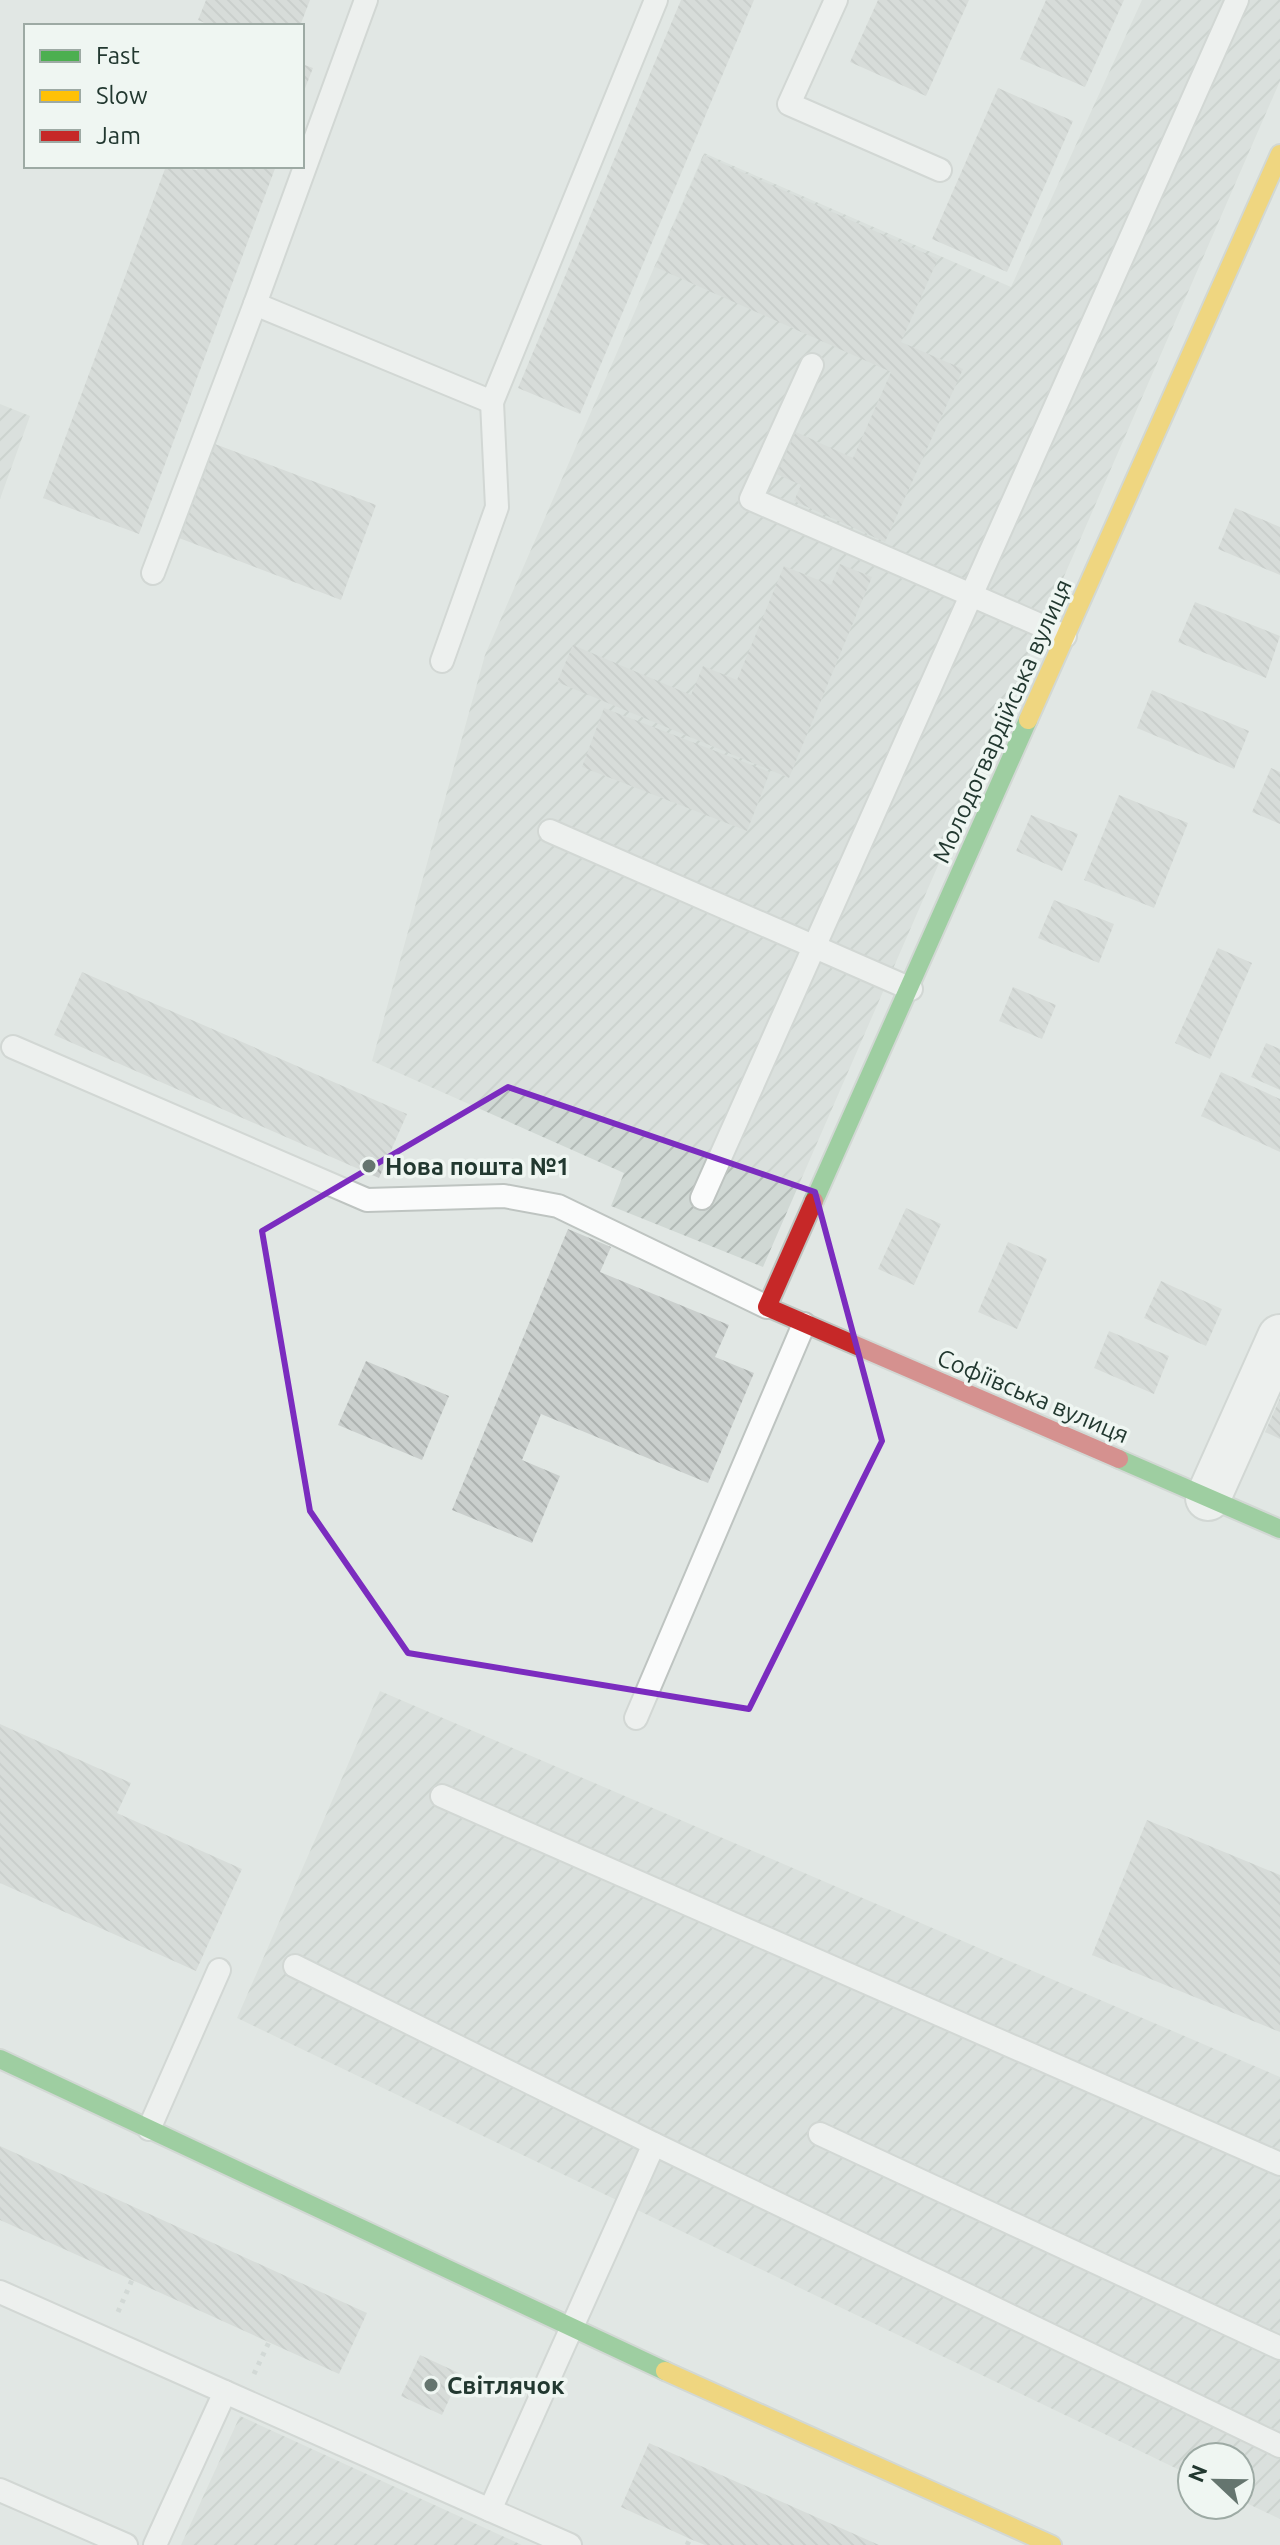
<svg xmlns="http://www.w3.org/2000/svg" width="1280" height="2545" font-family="Ubuntu,sans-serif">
<defs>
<pattern id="industrial-furrows" width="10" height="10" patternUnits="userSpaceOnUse" patternTransform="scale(2)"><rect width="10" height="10" fill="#d0d8d4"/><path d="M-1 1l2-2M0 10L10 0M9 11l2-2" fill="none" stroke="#b2bab6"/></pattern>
<pattern id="building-back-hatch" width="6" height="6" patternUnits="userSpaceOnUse" patternTransform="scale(2)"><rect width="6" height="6" fill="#cacfcd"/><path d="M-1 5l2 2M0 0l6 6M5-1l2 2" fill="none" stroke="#adb2b0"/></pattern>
</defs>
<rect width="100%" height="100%" fill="#e1e7e4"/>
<g fill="url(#industrial-furrows)">
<path d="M1142,0H1280V81L763,1267L611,1206L624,1173L372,1061L485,655L704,153L1011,287Z"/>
<path d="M0,404L30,416L0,499Z"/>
<path d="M380,1691L1280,2077V2519L1240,2500V2457H1192V2476L237,2018Z"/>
<path d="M240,2416L522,2545H181Z"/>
</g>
<g fill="url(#building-back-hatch)">
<path d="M206,0H310L300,26H212L198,20Z"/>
<path d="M681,0H754L580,414L518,388Z"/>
<path d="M878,0H969L926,96L850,62Z"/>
<path d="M1046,0H1124L1085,87L1020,59Z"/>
<path d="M302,64L313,68L302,96Z"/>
<path d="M998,88L1073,121L1007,272L932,239Z"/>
<path d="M704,155L938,259L901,342L963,369L885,542L794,501L801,485L776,474L794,431L853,458L891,372L655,267Z"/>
<path d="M166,166L197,170L199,166H276L139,534L43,498Z"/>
<path d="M215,444L376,505L341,600L179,538Z"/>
<path d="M1235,508L1280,527V575L1218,549Z"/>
<path d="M840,564L872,577L789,778L557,682L573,645L691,695L703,666L737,680L784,566L831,585Z"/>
<path d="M1195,602L1280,636L1266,678L1178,642Z"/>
<path d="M1152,690L1249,731L1234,769L1137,728Z"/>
<path d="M604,708L770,772L747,831L582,767Z"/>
<path d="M1271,768L1280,772V824L1252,812Z"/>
<path d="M1119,795L1188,823L1154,908L1084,880Z"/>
<path d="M1031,815L1078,834L1062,871L1016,851Z"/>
<path d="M1054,900L1114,924L1099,963L1038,938Z"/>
<path d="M1218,948L1252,963L1210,1059L1175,1043Z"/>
<path d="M82,972L407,1114L379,1178L54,1035Z"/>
<path d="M1013,987L1056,1005L1042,1039L999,1021Z"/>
<path d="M1266,1043L1280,1049V1090L1251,1077Z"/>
<path d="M1221,1072L1280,1099V1152L1201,1116Z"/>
<path d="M906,1208L941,1224L914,1285L878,1269Z"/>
<path d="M568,1229L611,1247L600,1272L729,1325L715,1357L754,1373L708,1483L541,1414L522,1460L560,1476L532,1543L452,1510Z"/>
<path d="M1008,1242L1047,1259L1017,1329L978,1312Z"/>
<path d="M1161,1281L1222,1309L1206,1346L1144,1318Z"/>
<path d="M1109,1331L1169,1356L1154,1394L1094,1368Z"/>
<path d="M366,1361L449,1396L422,1460L338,1425Z"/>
<path d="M1280,1398V1439L1265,1432Z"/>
<path d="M0,1724L131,1783L117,1813L242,1869L196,1971L0,1883Z"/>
<path d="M1147,1820L1280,1875V2032L1092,1955Z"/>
<path d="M0,2146L367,2313L339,2374L0,2220Z"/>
<path d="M420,2355L461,2374L442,2415L401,2396Z"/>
<path d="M649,2443L879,2545H705L690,2539L621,2507Z"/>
</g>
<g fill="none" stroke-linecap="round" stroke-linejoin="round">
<g stroke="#bec4c1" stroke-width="26">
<g id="lane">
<path d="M366,0L255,304L492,402L656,0"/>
<path d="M836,0L789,104L940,170"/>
<path d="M812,365L751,499L1065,636"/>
<path d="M153,573L255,304"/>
<path d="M442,661L497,507L492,402"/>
<path d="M550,831L911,989"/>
<path d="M13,1047L367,1200L504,1196L558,1206L767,1307"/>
<path d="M702,1198L1237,0"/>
<path d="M636,1718L804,1324"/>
<path d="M442,1796L1280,2164"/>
<path d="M295,1966L654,2144L1280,2446"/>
<path d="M149,2129L219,1970"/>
<path d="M820,2134L1280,2348"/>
<path d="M0,2292L225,2392"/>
<path d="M0,2490L126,2545"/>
<path d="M490,2510L570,2545"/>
<path d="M155,2545L225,2392L490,2510L654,2144"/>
</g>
</g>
<g stroke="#bec4c1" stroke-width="48">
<path id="street" d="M1208,1498L1280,1337"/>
</g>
<g stroke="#bec5c1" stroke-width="22">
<g id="fast">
<path d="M814,1201L1028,720"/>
<path d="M1119,1459L1280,1529"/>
<path d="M0,2059L665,2371"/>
</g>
</g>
<g stroke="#bec5c1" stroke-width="22">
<g id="slow">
<path d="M1028,720L1280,154"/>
<path d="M665,2371L1052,2545"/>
</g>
</g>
<g stroke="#bec5c1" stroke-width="22">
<path id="jam" d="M814,1201L767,1307L1119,1459"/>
</g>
<g stroke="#bfc7c5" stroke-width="5" stroke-dasharray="4 6" stroke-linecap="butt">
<path d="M118,2312L132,2280"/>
<path d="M254,2374L269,2342"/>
<path d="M687,2545L690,2539"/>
</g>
<use href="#lane" stroke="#fafbfb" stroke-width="22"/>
<use href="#street" stroke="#fafbfb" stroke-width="44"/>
<use href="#fast" stroke="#4caf50" stroke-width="18"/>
<use href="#slow" stroke="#ffc107" stroke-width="18"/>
<use href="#jam" stroke="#c62828" stroke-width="18"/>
</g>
<path d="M0 0H1280V2545H0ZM508,1087L815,1192L882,1441L749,1709L408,1653L310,1511L262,1231Z" fill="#e1e7e4" fill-opacity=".55" fill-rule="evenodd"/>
<path fill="none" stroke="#7b2cbf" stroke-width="6" stroke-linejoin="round" d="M508,1087L815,1192L882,1441L749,1709L408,1653L310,1511L262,1231Z"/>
<g fill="#65756f" stroke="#eff6f2" stroke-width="3">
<circle cx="369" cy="1166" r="8"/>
<circle cx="431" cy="2385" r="8"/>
</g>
<g text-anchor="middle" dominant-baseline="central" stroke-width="7" stroke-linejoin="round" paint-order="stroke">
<g font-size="24" fill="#223830" stroke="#eff6f2">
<text transform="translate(1002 721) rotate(-66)">Молодогвардійська вулиця</text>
<text transform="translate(1033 1396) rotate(23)">Софіївська вулиця</text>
</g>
<g font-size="24" font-weight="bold" fill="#223830" stroke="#eff6f2" text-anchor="start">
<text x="385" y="1166">Нова пошта №1</text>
<text x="447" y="2385">Світлячок</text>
</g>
</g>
<rect x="24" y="24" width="280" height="144" fill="#eff6f2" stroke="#9daaa4" stroke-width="2"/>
<rect x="40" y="50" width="40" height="12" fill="#4caf50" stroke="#9daaa4" stroke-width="2"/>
<text x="96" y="64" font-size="24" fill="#223830">Fast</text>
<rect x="40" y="90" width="40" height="12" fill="#ffc107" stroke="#9daaa4" stroke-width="2"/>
<text x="96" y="104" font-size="24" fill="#223830">Slow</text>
<rect x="40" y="130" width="40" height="12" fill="#c62828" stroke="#9daaa4" stroke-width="2"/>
<text x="96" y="144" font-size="24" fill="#223830">Jam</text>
<g transform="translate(1216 2481) rotate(292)"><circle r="38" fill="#eff6f2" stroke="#9daaa4" stroke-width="2"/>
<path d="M0-6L14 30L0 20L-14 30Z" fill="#65756f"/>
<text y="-12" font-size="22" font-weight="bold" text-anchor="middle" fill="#223830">N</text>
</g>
</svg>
